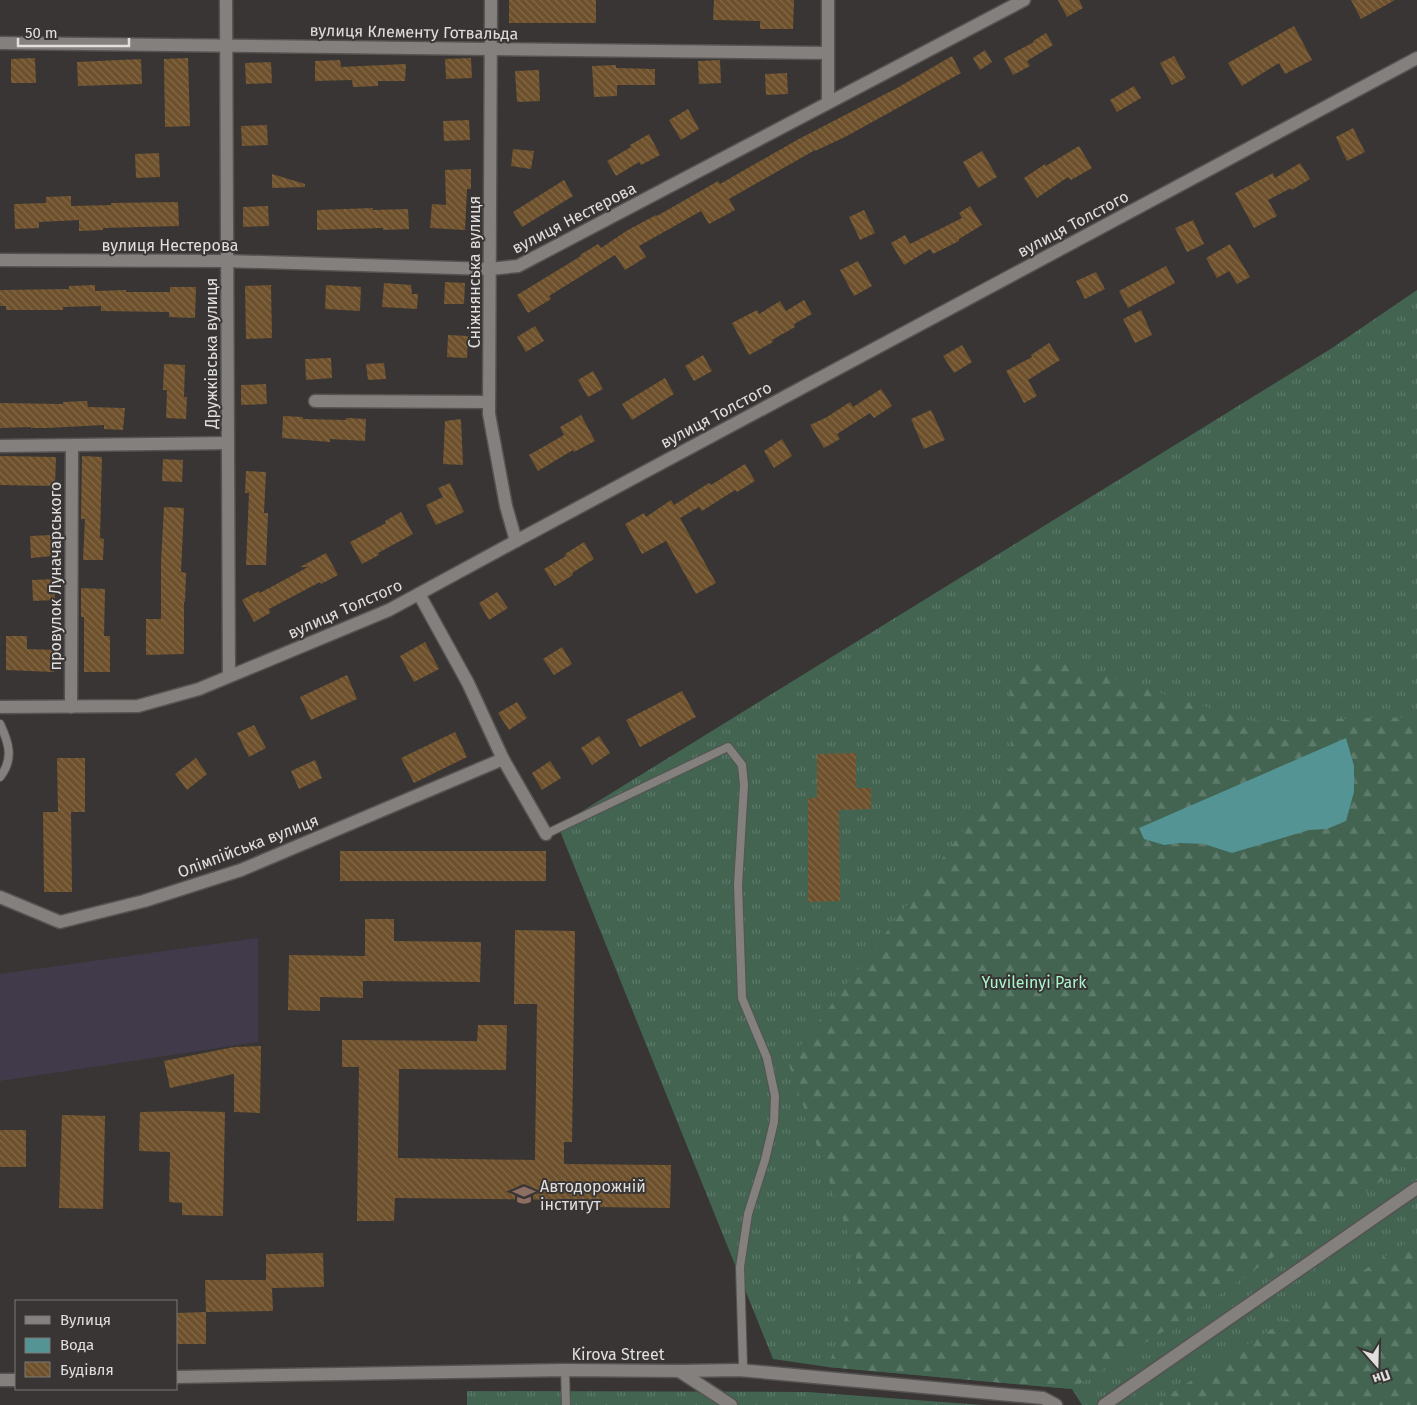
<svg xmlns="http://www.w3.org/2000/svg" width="1417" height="1405" font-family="'Fira Sans',sans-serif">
<defs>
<pattern id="grass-tufts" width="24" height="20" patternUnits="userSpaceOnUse" patternTransform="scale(1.25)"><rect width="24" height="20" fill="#426451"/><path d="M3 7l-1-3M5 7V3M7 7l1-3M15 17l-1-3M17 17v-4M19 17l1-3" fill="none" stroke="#5d7a6a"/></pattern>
<pattern id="forest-firs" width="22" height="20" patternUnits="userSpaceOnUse" patternTransform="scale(1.25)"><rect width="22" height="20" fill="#426451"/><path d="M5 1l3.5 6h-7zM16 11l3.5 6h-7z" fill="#5d7a6a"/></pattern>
<pattern id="building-back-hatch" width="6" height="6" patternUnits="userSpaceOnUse" patternTransform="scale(1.25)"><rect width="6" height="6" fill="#6e512c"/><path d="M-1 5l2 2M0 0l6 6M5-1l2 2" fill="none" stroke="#826a4a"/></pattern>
</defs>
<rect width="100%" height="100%" fill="#383534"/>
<path fill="#413a4b" d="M258,938V1042L0,1081V974Z"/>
<g fill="url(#grass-tufts)">
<path d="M1417,290V1405H1082L1072,1389L828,1367L773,1359L558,826L1332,348Z"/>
<path d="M467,1391L808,1392L983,1405H467Z"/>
</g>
<g fill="url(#forest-firs)">
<path d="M1043,657L1252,721L1417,717V1156L1199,1309L1072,1389L828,1367L861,1272L788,1062L1012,766L1009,674Z"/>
<path d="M1417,1236V1405H1153Z"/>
</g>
<path fill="#549494" d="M1346,738L1354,766V792L1346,821L1327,829L1309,830L1232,853L1204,844L1180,843L1164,845L1144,839L1139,828Z"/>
<g fill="url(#building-back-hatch)">
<rect x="509" y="0" width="87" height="23"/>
<path d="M714,0H794L793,29H760V21L713,20Z"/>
<path d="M1058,0H1079L1083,8L1067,17Z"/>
<path d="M1351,0H1395L1361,19Z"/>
<path d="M1294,26L1312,60L1285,74L1279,63L1242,86L1228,63Z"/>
<path d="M1046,33L1053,45L1027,61L1030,66L1013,75L1004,58L1034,42L1033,41Z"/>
<path d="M985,50L992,62L980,70L973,58Z"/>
<path d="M952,56L961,73L845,137L815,151V150L729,199L735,210L709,224L701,211L639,246L646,257L625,270L615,255L549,296L551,299L528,313L517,295L581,256L580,255L598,244L601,248L628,230L656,215L657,216L718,181L720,184L797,140L897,88Z"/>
<path d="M1174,56L1186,78L1172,85L1160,63Z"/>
<path d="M35,58L36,83H11V59Z"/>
<path d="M188,58L190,126L165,127L164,59Z"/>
<path d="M471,58L472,78L446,79L445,59Z"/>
<path d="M141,59L142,84L78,86L77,62Z"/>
<path d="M340,60L341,67L406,64L405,81H378V86L353,87L352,80L315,81V61Z"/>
<path d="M720,60L721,83L699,84L698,61Z"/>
<path d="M271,62L272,83L246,84L245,63Z"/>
<path d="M616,65V68L655,69V85H617V96L594,97L592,66Z"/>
<path d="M539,70L540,101L517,102L515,71Z"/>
<path d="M787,73L788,94L766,95L765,74Z"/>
<path d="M1134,86L1141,98L1117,112L1110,100Z"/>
<path d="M688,109L699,129L681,140L669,120Z"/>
<path d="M469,120L470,140L444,141L443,121Z"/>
<path d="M267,125L268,145L242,146L241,126Z"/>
<path d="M1353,128L1365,152L1347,161L1336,137Z"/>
<path d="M649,134L660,155L641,165L639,162L616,176L607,161L631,147L630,145Z"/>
<path d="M1079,146L1092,168L1071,180L1068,177L1037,198L1024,178L1045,164L1046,166Z"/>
<path d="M513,149L534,151L531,169L511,166Z"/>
<path d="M982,151L997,177L978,188L963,162Z"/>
<path d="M159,153L160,177L136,178L135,154Z"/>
<path d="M1300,163L1310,179L1292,190L1291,188L1268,200L1277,216L1254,228L1235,193L1273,173L1275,178Z"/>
<path d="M471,169V189H467L465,230L430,228L432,204L446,205L445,170Z"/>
<path d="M272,174L305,184V187L272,188Z"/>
<path d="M564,180L573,196L522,227L513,212Z"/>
<path d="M71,196V206L111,205V203L178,202L179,226L103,228V230L79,231V220L39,222V228L15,229L14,204L46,203V197Z"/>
<path d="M268,206L269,226L243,227V207Z"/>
<path d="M970,206L982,225L959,239V241L933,254L930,249L904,265L891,243L905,235L910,244L962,218L959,213Z"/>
<path d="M373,208V210L408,209L409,229L383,230V228L317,230V210Z"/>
<path d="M864,210L875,233L860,240L849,217Z"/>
<path d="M1193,220L1204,244L1187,252L1175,228Z"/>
<path d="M1230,244L1250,277L1237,284L1229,271L1217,278L1206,258Z"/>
<path d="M858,261L872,286L854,296L840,270Z"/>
<path d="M1166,266L1175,283L1128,308L1119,291Z"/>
<path d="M1096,272L1105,289L1085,299L1076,281Z"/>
<path d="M445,282L465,283L464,304H444Z"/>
<path d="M384,283L411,285L412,294H418L417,309L382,307Z"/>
<path d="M95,285V291L126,290V292H170V287H196L195,318L169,317V312L101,311V306L63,307V310H6V306H0V290L69,289V286Z"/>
<path d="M271,285L272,338L246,339L245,286Z"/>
<path d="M326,285L361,287L360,311L325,309Z"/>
<path d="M804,300L812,314L794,324L795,327L772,340L773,342L749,355L732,323L757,310L759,314L780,301L786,311Z"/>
<path d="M1141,310L1152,335L1135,343L1123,319Z"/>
<path d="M535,326L544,341L526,352L517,337Z"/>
<path d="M448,335L468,336L467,358L447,357Z"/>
<path d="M1049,343L1060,360L1028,380L1037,396L1024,403L1006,371L1032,357L1031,355Z"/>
<path d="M962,345L972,362L954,373L943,356Z"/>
<path d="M703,355L712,371L694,381L685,366Z"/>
<path d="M331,358L332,378L306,380L305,359Z"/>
<path d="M384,363L386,379L368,380L366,364Z"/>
<path d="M164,364L185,365L184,397H187L186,419L166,418L167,390H163Z"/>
<path d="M593,371L603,389L588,397L578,380Z"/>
<path d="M665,378L674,394L632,420L622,404Z"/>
<path d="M266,384L267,404L241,405V385Z"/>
<path d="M881,389L892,406L874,418L870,413L837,434L840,439L824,448L810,425L827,417L850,402L853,407Z"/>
<path d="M87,401L88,407L125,408L123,430L104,429V425L46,428H31V427L0,428V403L63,404V402Z"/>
<path d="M931,410L945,440L924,449L911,419Z"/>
<path d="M581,415L595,441L574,452L573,450L538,471L529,455L564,435L560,427Z"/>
<path d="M283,416L303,417V419L346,420V418L366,419L365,441L330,439V442L282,438Z"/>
<path d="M461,419L463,465L443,464L445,421Z"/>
<path d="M782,439L792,456L774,468L764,451Z"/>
<path d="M0,456L56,457L55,486L0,485Z"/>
<path d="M82,456L102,457L100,538L104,539L103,560H83L85,519H81Z"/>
<path d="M163,459L183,460L182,482L162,481Z"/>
<path d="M745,464L755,481L737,492L735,490L702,511L699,507L680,518L716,583L696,594L666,541L642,554L625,524L644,513L646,517L671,500L674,505L709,483L711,485Z"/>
<path d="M246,471L266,472L264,513H268L266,565H246L249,493H245Z"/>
<path d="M450,483L464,512L436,525L426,505L443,497L438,488Z"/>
<path d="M164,507L184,508L181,572L186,573L185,602H184V654L146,655V619H161V563Z"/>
<path d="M401,512L413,534L378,553L379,555L362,564L350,542L386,523L385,521Z"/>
<path d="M52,535L53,556L31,558L30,536Z"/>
<path d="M584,542L594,559L572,573L573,575L555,586L544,569L566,556L565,554Z"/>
<path d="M326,553L338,575L321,584L320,582L269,609L270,613L254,622L242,600L259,591L260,593L308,567H300Z"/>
<path d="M54,579L55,600L33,601L32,580Z"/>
<path d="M81,588L105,589L104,636H110V672H84V617H81Z"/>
<path d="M497,592L508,608L489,620L479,603Z"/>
<path d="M6,636H27V649L55,650L54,672L6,670Z"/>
<path d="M425,642L439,669L414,682L400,656Z"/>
<path d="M562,647L572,664L554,675L543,659Z"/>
<path d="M347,675L357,699L311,720L300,697Z"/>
<path d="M682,691L696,717L640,747L626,720Z"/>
<path d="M517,702L527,718L509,730L498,713Z"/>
<path d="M254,725L266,748L249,757L237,733Z"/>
<path d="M455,732L467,757L414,783L401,758Z"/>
<path d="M599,736L610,753L592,765L581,748Z"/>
<path d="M856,753V788H871V809L839,810L840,901L808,902V798H817V754Z"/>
<path d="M57,758H85V812H71L72,892H44L43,812H58Z"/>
<path d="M196,758L207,774L187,790L175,774Z"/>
<path d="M315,760L322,778L299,789L291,771Z"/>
<path d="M550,761L561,778L542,790L532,773Z"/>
<rect x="340" y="851" width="206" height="30"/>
<path d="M365,919H394V941L481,942L480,982L363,981V998L320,997V1011L288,1010L289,955L365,956Z"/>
<path d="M515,930L575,931L572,1142H564V1164L671,1165L670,1208L591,1207V1200L395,1198L394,1221H357L359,1067H342V1040L477,1041L478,1025H507L506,1070L399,1069L398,1158L535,1160L537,1004H514Z"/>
<path d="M261,1046L260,1113L234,1112V1074L170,1088L164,1061L234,1047Z"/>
<path d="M184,1111L225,1112L223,1216L182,1215V1203L169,1202L170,1152L139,1151L140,1112Z"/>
<path d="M62,1115L105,1116L103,1209L59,1208Z"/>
<rect x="0" y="1130" width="26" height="37"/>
<path d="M323,1253L324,1287L272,1288L273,1311L206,1312L205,1280H266V1254Z"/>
<path d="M206,1312V1344H176V1313Z"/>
</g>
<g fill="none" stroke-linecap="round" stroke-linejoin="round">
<g stroke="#555352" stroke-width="10">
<g id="lane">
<path d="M0,724C9,743 14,759 0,777"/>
<path d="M546,834L728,747L742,765L744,785L738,885L742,998L767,1058L775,1096L774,1122L765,1160L748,1214L740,1267L743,1365L739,1370"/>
<path d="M565,1370L566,1405"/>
</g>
</g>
<g stroke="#555352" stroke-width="15">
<g id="street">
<path d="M226,0L229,676"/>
<path d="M491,0L489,414L506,506L516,541"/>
<path d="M0,43L828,53"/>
<path d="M828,103V0"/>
<path d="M0,260L227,261L490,269L518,266L1024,0"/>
<path d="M315,401L489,402"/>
<path d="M0,446L228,443"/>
<path d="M419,594L468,683L503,759L546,834"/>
<path d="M0,707L138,706L199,689L389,610L516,541L1417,58"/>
<path d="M71,707L72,446"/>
<path d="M0,897L60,922L144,901L241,870L503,759"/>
<path d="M679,1371L731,1405"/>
<path d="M176,1377L565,1370L679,1371L739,1370L1043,1398L1056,1405"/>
<path d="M0,1380H16"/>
<path d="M1104,1405L1417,1188"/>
</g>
</g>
<use href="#lane" stroke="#83807e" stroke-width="8"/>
<use href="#street" stroke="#83807e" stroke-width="12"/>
</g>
<defs>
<g id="school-bare" transform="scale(1.725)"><path d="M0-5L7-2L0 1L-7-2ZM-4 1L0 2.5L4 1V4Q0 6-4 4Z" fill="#8d6e63" stroke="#383534" stroke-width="2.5" paint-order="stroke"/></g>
</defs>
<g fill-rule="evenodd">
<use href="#school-bare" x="524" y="1195"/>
</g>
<g text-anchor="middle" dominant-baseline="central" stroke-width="4" stroke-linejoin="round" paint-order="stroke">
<g font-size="16" fill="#e1dfde" stroke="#383534">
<text transform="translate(414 32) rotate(1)">вулиця Клементу Готвальда</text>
<text transform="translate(574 218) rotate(-27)">вулиця Нестерова</text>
<text transform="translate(1073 224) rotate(-28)">вулиця Толстого</text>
<text x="170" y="245">вулиця Нестерова</text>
<text transform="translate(474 272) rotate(-90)">Сніжнянська вулиця</text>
<text transform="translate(211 353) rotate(-90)">Дружківська вулиця</text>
<text transform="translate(716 415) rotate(-28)">вулиця Толстого</text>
<text transform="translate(55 576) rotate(-90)">провулок Луначарського</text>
<text transform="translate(345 609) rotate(-24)">вулиця Толстого</text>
<text transform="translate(248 846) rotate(-21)">Олімпійська вулиця</text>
<text x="618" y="1354">Kirova Street</text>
</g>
<g font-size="16" fill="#a9f6cb" stroke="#383534">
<text x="1034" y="982">Yuvileinyi Park</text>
</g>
<g font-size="16" fill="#e1dfde" stroke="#383534" text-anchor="start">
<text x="540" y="1186">Автодорожній<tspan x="540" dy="18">інститут</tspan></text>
</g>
</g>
<rect x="15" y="1300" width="162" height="90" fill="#383534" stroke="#7c7978"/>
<rect x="25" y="1316" width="25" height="8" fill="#83807e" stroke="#7c7978"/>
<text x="60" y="1325" font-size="15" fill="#e1dfde">Вулиця</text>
<rect x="25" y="1338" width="25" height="15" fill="#549494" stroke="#7c7978"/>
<text x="60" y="1350" font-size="15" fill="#e1dfde">Вода</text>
<rect x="25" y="1362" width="25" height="15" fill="url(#building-back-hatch)" stroke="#7c7978"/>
<text x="60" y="1375" font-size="15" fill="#e1dfde">Будівля</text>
<g transform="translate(1377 1365) rotate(160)" stroke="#383534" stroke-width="4" paint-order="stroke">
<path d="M0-4L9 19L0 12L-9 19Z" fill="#e1dfde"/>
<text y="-8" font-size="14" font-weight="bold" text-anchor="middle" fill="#e1dfde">Пн</text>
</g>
<path d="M18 38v8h111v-8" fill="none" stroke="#e1dfde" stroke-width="2.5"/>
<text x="25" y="38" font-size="15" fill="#e1dfde" stroke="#383534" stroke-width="4" paint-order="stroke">50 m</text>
</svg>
